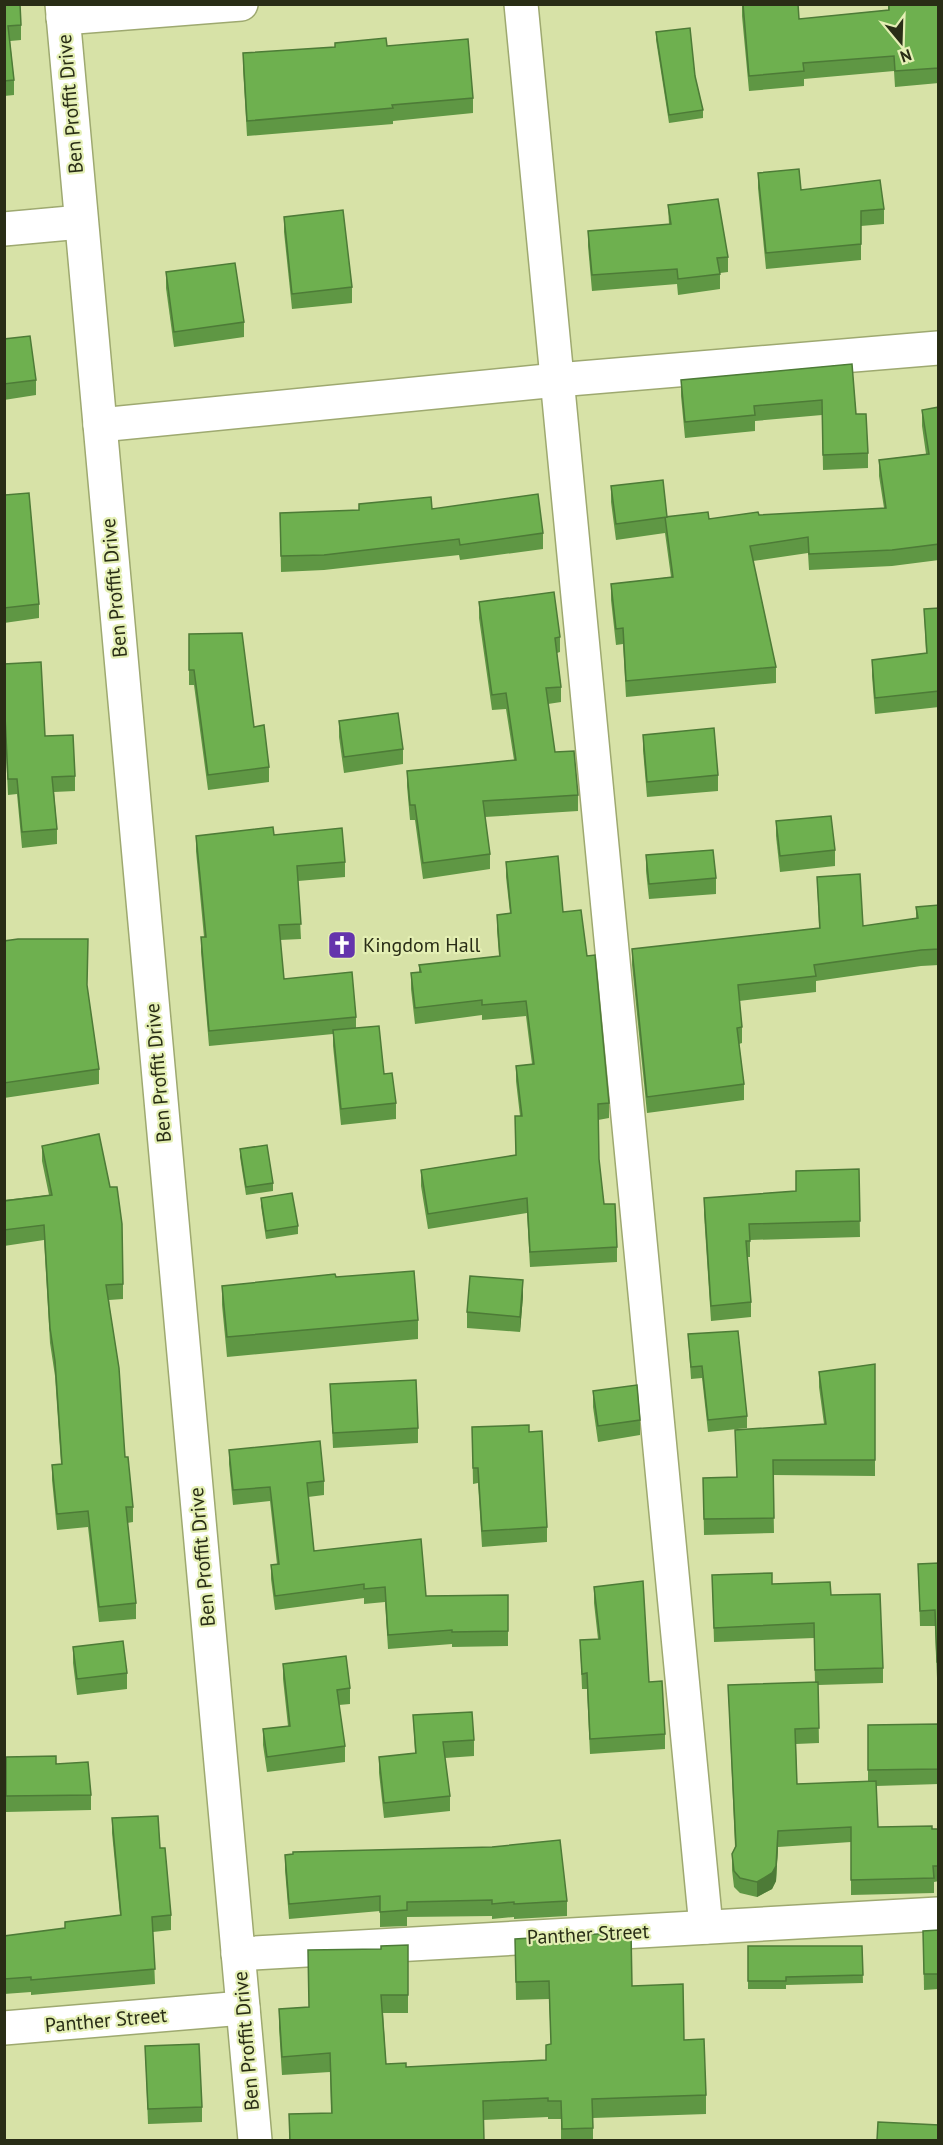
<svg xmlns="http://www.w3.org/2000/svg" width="943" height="2145" font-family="'PT Sans',sans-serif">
<rect width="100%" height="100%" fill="#d7e2a7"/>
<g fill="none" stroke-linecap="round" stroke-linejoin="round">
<g stroke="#9ea970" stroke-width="36">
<g id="minor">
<path d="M62,4L255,2140"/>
<path d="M521,4L706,1927"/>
<path d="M63,18L241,4"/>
<path d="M4,229L81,222"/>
<path d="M100,425L557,380L938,348"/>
<path d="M238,1954L938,1914"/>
<path d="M4,2028L243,2008"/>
</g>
</g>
<use href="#minor" stroke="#fff" stroke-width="33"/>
</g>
<g fill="#5f9744">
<path d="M4,4L21,25V40L10,41L14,80V95L4,96Z"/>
<path d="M742,4L799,19L888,10V4H939V83L895,87L894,71L804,79V86L749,91L742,16Z"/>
<path d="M656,32L695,76L703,110V118L669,123L656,40Z"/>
<path d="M387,46L473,98V113L393,121V124L247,136L243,68V53Z"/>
<path d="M758,173L801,190L884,209V224L861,226V260L766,269L758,188Z"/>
<path d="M668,205L728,257V272L720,273V289L678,295L677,284L592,291L588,246V231L669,225Z"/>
<path d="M284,217L352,287V303L292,309L284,232Z"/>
<path d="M166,272L244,322V337L174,347L166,288Z"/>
<path d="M4,339L36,380V395L4,400Z"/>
<path d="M852,364L856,414L868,453V468L823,470L822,415L755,421V431L685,438L681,396V380Z"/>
<path d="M939,407V560L892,566L809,570L808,553L753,561L776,667V683L626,697L623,644L616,645L611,600V584L671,577L665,533L616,540L611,502V486L667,517L709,519L884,508L879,476V460L926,454L922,426V410Z"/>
<path d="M4,487L5,495L39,604V618L4,623Z"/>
<path d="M359,504L432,509L543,533V549L460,560L459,555L324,570L281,572L280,513L359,510Z"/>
<path d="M479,602L560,637V652L557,653L561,687V702L548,704L555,752L578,795V811L485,817L490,854V869L423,879L415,820H410L407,786V771L514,760L506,709L492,710L479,618Z"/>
<path d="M939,608V707L875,714L872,676V660L926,653L924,609Z"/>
<path d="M189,634L254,727L269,767V782L208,790L194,685H189Z"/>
<path d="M4,664L45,736L75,776V791L54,792L57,829V844L22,848L17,794L8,795L5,731H4Z"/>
<path d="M339,721L403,749V764L344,773L339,737Z"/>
<path d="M643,735L718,775V791L647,797L643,750Z"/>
<path d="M776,821L835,850V866L780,872L776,836Z"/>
<path d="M274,835L345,862V877L298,881L301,939L280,940L284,979L356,1017V1028L384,1074L396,1103V1119L341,1125L333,1046V1034L209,1046L201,952V937H204L196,851V836Z"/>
<path d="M646,855L716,878V894L649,899L646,871Z"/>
<path d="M506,862L563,912L587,956L609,1103V1118L598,1120L599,1159L604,1204L617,1247V1262L530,1267L527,1213L428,1229L421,1186V1170L516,1155L515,1116H520L516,1081V1066L532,1064L526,1016L482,1020V1015L415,1024L411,989V973L419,972V965L499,956L497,930V915L510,913L506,877Z"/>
<path d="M817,877L863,926L916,919V907L939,905V965L921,966L816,981V992L739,1001L742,1027V1043L739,1044L744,1084V1100L647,1113L632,965V949L819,928Z"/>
<path d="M4,941L87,987L99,1069V1084L4,1098Z"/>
<path d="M42,1146L123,1284V1299L109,1300L125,1457L133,1507V1522L127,1523L136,1603V1619L99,1622L88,1527L57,1530L52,1480V1465L61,1464L55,1376L50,1343L44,1240L4,1246V1200L49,1195L42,1161Z"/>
<path d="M240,1149L273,1183V1191L246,1195L240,1157Z"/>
<path d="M859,1169L860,1237L750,1240V1257H747L751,1302V1317L711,1321L704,1214V1198L796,1191V1171Z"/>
<path d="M261,1198L298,1226V1234L266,1239L261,1206Z"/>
<path d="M336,1277L418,1320V1339L227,1357L222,1305V1286Z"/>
<path d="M523,1296L520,1332L467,1328V1312Z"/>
<path d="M688,1334L747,1416V1428L708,1432L702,1378L691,1379Z"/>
<path d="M875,1364V1476L773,1475L774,1533L704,1535L703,1478L736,1477L824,1424L819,1387V1372Z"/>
<path d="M330,1384L418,1428V1443L333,1448Z"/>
<path d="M593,1391L640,1420V1435L598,1442L593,1407Z"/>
<path d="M472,1427L547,1527V1542L482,1547L478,1483L473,1484Z"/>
<path d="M229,1450L324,1481V1495L308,1497L314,1551L426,1596L508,1595V1646L452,1647V1644L388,1649L385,1602L364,1604V1598L275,1610L271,1579V1565L277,1564L270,1501L233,1505L229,1464Z"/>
<path d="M939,1563V1678H937L935,1626H920L918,1564Z"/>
<path d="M712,1575L772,1584L831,1595L883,1668V1683L818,1685L819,1743L796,1744L797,1784L868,1781V1725L939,1724V1784L876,1786L878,1827L939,1829V1881L934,1882V1893L851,1895V1842L778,1847L776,1881L772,1889L757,1897L740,1893L734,1887L732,1870V1854L735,1847L728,1685L815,1683L814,1638L714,1642Z"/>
<path d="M594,1587L649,1682L665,1734V1749L590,1754L587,1689H582L580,1640L598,1639L594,1603Z"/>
<path d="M73,1647L127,1673V1689L77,1695L73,1663Z"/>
<path d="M283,1664L350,1688V1704L339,1705L345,1746V1762L267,1772L263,1745V1729L288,1726L283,1679Z"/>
<path d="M413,1715L474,1740V1756L445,1758L450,1796V1811L384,1818L379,1773V1757L415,1753Z"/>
<path d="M6,1757L56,1764L91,1795V1810L6,1812Z"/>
<path d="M112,1818L160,1848L171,1915V1930L153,1932L155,1984L31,1995V1992L4,1994V1936L65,1929V1922L120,1915L112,1833Z"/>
<path d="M285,1855L567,1901V1916L514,1919V1917L492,1919V1916L407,1917V1926L380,1927V1911L289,1919L285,1870Z"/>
<path d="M939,1930V1989L924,1990L923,1931Z"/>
<path d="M515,1939L632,1986L684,2040L706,2095V2114L593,2118V2140H561V2119H548V2117L483,2120L484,2140H289V2114L331,2113L330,2072L282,2075L279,2028V2009L309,2007L381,1949L408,1945V2013H383L386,2064L406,2067L546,2060V2045L551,2044L549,1999L516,2000Z"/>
<path d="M748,1946H862L863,1983L786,1985V1989H748Z"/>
<path d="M145,2046L202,2107V2122L148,2124Z"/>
</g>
<g fill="#4d7b37">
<path d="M523,1280V1296L520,1332V1317Z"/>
<path d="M778,1831V1847L776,1881L772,1889L757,1897V1882Z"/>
</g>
<g fill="#6eb04f" stroke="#4d7b37" stroke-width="1.5">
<path d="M4,4H20L21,25L8,26L14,80L4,81Z"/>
<path d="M743,4H798L799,19L889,10V4H939V68L895,71L894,56L803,63L804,71L749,76Z"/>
<path d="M690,28L695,76L703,110L669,115L656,32Z"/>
<path d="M386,38L387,46L468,39L473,98L392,105L393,108L247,121L243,53L335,47V43Z"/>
<path d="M799,169L801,190L880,180L884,209L861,211V244L766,253L758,173Z"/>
<path d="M718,199L728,257L717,258L720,274L678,279L677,269L592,275L588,231L671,224L668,205Z"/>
<path d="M343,210L352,287L292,294L284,217Z"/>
<path d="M235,263L244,322L174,332L166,272Z"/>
<path d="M30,336L36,380L4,384V339Z"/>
<path d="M852,364L856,414H866L868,453L823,455L822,400L754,406L755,415L685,422L681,380Z"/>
<path d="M939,407V544L892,550L809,554L808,537L750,546L776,667L626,681L623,628L616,629L611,584L673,577L665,517L708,512L709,519L758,512L759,515L886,508L879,460L929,454L922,410Z"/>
<path d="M663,480L667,517L616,524L611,486Z"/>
<path d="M4,487L5,495L29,493L39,604L4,608Z"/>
<path d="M538,494L543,533L460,545L459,539L324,555L281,556L280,513L359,510V504L431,497L432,509Z"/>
<path d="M554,592L560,637L555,638L561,687L546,688L555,752L574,751L578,795L483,801L490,854L423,863L415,805H410L407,771L516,760L506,693L492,695L479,602Z"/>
<path d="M939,608V691L875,698L872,660L927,653L924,609Z"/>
<path d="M242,633L254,727L264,725L269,767L208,775L194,670H189V634Z"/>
<path d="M41,662L45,736L73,735L75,776L52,777L57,829L22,832L17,779H8L5,716H4V664Z"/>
<path d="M398,713L403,749L344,757L339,721Z"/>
<path d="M714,728L718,775L647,782L643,735Z"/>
<path d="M831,816L835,850L780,856L776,821Z"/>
<path d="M273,827L274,835L342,828L345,862L297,866L301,924L279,925L284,979L352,972L356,1017L209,1031L201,937H206L196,836Z"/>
<path d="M713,850L716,878L649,884L646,855Z"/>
<path d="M558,856L563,912L581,910L587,956L595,955L609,1103L598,1104L599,1159L604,1204H615L617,1247L530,1252L527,1198L428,1214L421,1170L516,1155L515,1116H522L516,1066L534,1064L526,1001L482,1005V1000L415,1008L411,973L421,972L419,965L500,956L497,915L511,913L506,862Z"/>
<path d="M860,874L863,926L918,918L916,907L939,905V949L921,950L814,965L816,976L738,985L742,1027L737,1028L744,1084L647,1097L632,949L820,928L817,877Z"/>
<path d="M18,939H88L87,985L99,1069L4,1083V941Z"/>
<path d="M379,1026L384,1074L392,1073L396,1103L341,1109L333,1030Z"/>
<path d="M99,1134L110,1187H117L122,1224L123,1284L106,1285L119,1368L125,1457H128L133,1507H126L136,1603L99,1607L88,1511L57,1514L52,1465L62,1464L55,1361L50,1328L44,1225L4,1230V1201L52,1195L42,1146Z"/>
<path d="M267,1145L273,1183L246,1187L240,1149Z"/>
<path d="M859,1169L860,1221L749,1224L750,1241H746L751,1302L711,1306L704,1198L796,1191V1171Z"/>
<path d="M292,1193L298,1226L266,1231L261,1198Z"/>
<path d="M414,1271L418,1320L227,1337L222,1286L335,1274L336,1277Z"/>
<path d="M470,1276L523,1280L520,1317L467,1312Z"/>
<path d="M738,1331L747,1416L708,1420L702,1366L691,1367L688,1334Z"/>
<path d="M875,1364V1460H773L774,1518L704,1519L703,1478L737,1477L735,1430L826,1424L819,1372Z"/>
<path d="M416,1380L418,1428L333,1433L330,1384Z"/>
<path d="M637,1385L640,1420L598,1426L593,1391Z"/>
<path d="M529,1425V1432L542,1431L547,1527L482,1531L478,1468H473L472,1427Z"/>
<path d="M320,1441L324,1481L307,1483L314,1551L421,1539L426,1596L508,1595V1631L452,1632V1630L388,1635L385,1587L364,1589V1584L275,1596L271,1565L279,1564L270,1487L233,1490L229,1450Z"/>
<path d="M939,1563V1662H937L935,1610L920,1611L918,1564Z"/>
<path d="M772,1573V1584L830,1582L831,1595L880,1594L883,1668L815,1670L814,1623L714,1628L712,1575Z"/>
<path d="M643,1581L649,1682L662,1681L665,1734L590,1739L587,1673L582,1674L580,1640L600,1639L594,1587Z"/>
<path d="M123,1641L127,1673L77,1679L73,1647Z"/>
<path d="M346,1656L350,1688L337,1690L345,1746L267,1757L263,1729L290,1726L283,1664Z"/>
<path d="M818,1682L819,1728L795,1729L797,1784L876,1781L878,1827L932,1826V1829H939V1866H933L934,1878L851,1880V1827L778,1831L776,1866L772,1873L757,1882L740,1878L734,1871L732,1854L736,1846L728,1685Z"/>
<path d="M472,1712L474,1740L443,1742L450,1796L384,1803L379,1757L416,1753L413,1715Z"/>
<path d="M939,1724V1769L868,1770V1725Z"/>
<path d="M56,1756V1764L88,1762L91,1795L6,1796V1757Z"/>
<path d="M158,1816L160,1848H165L171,1915L152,1917L155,1969L31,1980V1977L4,1979V1936L65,1928V1922L121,1915L112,1818Z"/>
<path d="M560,1840L567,1901L514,1904V1902L492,1904V1900L407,1902V1910L380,1912V1896L289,1904L285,1855L293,1854V1852L492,1847Z"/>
<path d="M939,1930V1974H924L923,1931Z"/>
<path d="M631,1932L632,1986L683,1984L684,2040L704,2039L706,2095L592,2099L593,2128L562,2129L561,2101H548V2098L483,2101L484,2140H290L289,2114L332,2113L330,2053L282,2057L279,2009L309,2007L308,1950L381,1949V1946L408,1945V1995H381L386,2064L406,2063V2067L546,2060V2045L551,2044L549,1981L516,1982L515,1939Z"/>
<path d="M748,1946H862L863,1975L786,1977V1981H748Z"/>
<path d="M199,2044L202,2107L148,2109L145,2046Z"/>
<path d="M878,2122L939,2125V2140H877Z"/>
</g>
<defs>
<g id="church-square" transform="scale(1.5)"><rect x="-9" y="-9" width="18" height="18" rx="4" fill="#6434ac" stroke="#e4efb4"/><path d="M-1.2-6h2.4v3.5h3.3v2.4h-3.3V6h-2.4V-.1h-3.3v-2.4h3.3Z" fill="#fff"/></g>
</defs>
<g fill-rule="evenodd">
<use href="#church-square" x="342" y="945"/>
</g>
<g text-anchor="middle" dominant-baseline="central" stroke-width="4.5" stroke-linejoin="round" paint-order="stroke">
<g font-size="20" fill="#292d16" stroke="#e4efb4">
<text transform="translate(70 104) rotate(-95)">Ben Proffit Drive</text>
<text transform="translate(114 588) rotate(-95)">Ben Proffit Drive</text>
<text transform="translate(158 1073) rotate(-95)">Ben Proffit Drive</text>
<text transform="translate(202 1557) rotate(-95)">Ben Proffit Drive</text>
<text transform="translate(588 1934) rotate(-3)">Panther Street</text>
<text transform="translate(106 2020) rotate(-5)">Panther Street</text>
<text transform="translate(246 2041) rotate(-95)">Ben Proffit Drive</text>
</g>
<g font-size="20" fill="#292d16" stroke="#e4efb4" text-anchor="start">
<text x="363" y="945">Kingdom Hall</text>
</g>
</g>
<rect width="943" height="2145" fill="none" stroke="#292d16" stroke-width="12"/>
<g transform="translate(901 42) rotate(161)" stroke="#e4efb4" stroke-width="4.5" paint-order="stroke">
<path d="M0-4.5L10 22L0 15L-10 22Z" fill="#292d16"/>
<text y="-9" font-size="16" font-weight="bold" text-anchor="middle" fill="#292d16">N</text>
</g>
</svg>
